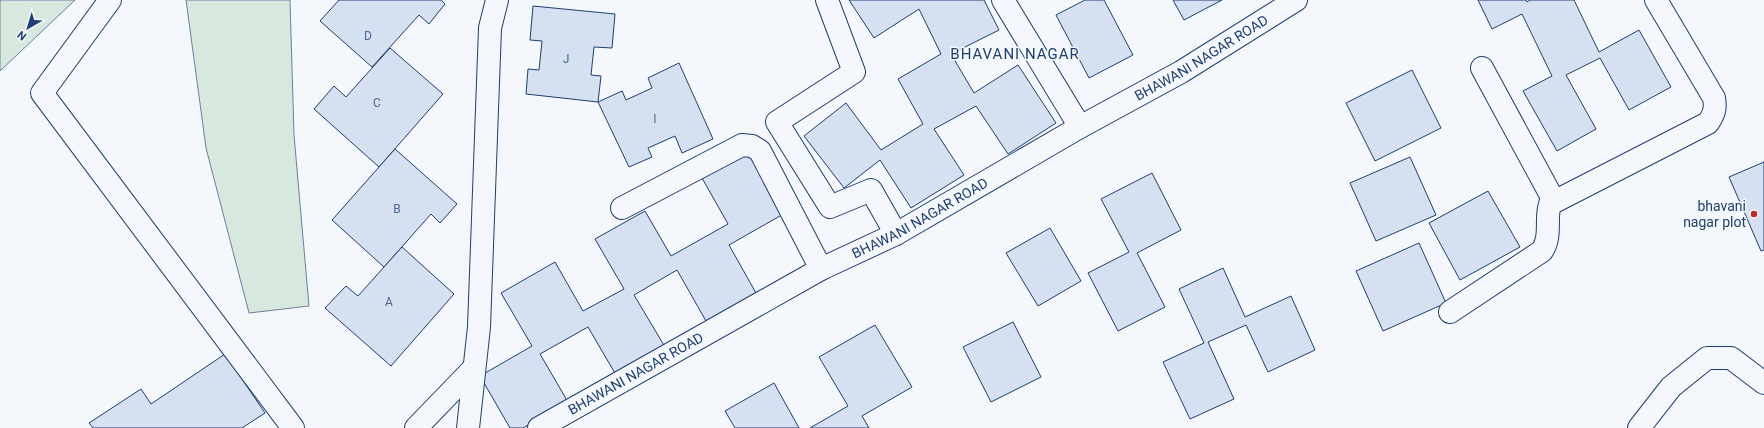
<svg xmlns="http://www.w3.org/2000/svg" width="1764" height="428" font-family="Roboto,sans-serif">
<rect width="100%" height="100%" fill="#f4f7fb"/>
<g fill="#d7e8df" stroke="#687fa3">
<path d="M0,0H75L0,71Z"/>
<path d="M186,0H290L294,135L309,306L249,313L206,148Z"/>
</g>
<g fill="#d5e0f0" stroke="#1d3f73">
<path d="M339,0H441L445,4L429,24L419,15L372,67L320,21Z"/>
<path d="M849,0H984L999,30L951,54L974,93L1018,65L1056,123L1008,154L976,106L934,129L964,175L911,208L880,160L844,188L804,136L846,103L881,150L923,124L898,79L941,54L919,9L874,38Z"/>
<path d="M1085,0H1104L1133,55L1089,78L1056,15Z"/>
<path d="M1173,0H1222L1184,20Z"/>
<path d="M1478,0H1526L1527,2L1530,0H1574L1599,52L1639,30L1671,87L1629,110L1600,58L1566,75L1596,129L1557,151L1523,91L1552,76L1522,14L1492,29Z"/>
<path d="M533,6L615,14L612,48L594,47L591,75L601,76L598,102L526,94L528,69L539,70L542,41L530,40Z"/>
<path d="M390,48L443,94L379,167L314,109L334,86L346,97Z"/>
<path d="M679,63L713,139L682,153L675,136L648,148L652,157L629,167L598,102L622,91L626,100L652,88L648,78Z"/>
<path d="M1412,70L1441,128L1375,161L1346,103Z"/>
<path d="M395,149L457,204L440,223L431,214L384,267L332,220Z"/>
<path d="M752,150L787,212L729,245L756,293L706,321L677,270L634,295L665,347L616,375L588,327L540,354L568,402L523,428H510L480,376L532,346L501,293L555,262L583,311L624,289L595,239L645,211L671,256L728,224L702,178Z"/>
<path d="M1410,157L1436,215L1376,241L1350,183Z"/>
<path d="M1764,162V250L1761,251L1729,177Z"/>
<path d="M1152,173L1181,230L1137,253L1165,307L1118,331L1088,273L1129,252L1101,199Z"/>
<path d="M1488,191L1520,247L1460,280L1429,223Z"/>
<path d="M1050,228L1081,281L1038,306L1006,253Z"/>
<path d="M1419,243L1446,303L1383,331L1356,271Z"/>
<path d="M402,247L454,294L391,366L325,308L346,286L358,296Z"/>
<path d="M1223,268L1245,317L1291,296L1315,350L1268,372L1246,325L1208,342L1234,399L1190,419L1163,362L1204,343L1179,289Z"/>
<path d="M1013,322L1041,377L991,402L963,347Z"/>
<path d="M875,325L912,387L862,416L869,428H810L848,406L819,357Z"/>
<path d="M225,354L265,413L242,428H93L89,423L141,389L151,404Z"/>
<path d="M774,383L799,428H735L725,411Z"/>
</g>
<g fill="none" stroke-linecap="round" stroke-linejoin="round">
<g stroke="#1d3f73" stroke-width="24">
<g id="minor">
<path d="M110,0L42,93L293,428"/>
<path d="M827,0L854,72L777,122L830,207L871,190L896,234"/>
<path d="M1003,0L1080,127"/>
<path d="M1482,68L1554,201"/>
<path d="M622,208L742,145L752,146L760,151L821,269"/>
<path d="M1450,312L1542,251C1552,236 1545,219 1550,204L1708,123C1714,114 1716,109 1714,98L1656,0"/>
<path d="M416,428L474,368"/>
<path d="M468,428L479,327L490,28L497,0"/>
<path id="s1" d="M539,428L821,269L896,234L1080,127L1181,72L1296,0"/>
<path d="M1639,428L1671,387L1707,358H1731L1764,383"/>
</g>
</g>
<use href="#minor" stroke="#f4f7fb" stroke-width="22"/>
</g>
<circle fill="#c62828" stroke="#f4f7fb" stroke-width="1.5" cx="1754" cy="214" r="4"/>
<g text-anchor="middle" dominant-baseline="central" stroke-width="3" stroke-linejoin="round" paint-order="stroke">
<g font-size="12" fill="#4b6792">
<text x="368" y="36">D</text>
<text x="566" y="59">J</text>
<text x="377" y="103">C</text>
<text x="655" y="119">I</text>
<text x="397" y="209">B</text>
<text x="389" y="302">A</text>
</g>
<g font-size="14" fill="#1d3f73" stroke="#f4f7fb">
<text stroke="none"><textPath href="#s1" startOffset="759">BHAWANI NAGAR ROAD</textPath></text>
<text stroke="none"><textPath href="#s1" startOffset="435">BHAWANI NAGAR ROAD</textPath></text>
<text stroke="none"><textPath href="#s1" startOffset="111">BHAWANI NAGAR ROAD</textPath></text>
</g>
<g font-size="14" fill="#1d3f73" stroke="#f4f7fb" text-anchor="end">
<text x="1746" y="206">bhavani<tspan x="1746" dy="16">nagar plot</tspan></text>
</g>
<g font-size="15" letter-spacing="1" fill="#1d3f73" stroke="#f4f7fb">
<text x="1015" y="54">BHAVANI NAGAR</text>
</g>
</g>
<g transform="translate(28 28) rotate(218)" stroke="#f4f7fb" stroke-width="3" paint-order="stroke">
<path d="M0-3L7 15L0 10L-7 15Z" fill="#1d3f73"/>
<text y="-6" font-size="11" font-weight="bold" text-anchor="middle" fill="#1d3f73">N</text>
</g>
</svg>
